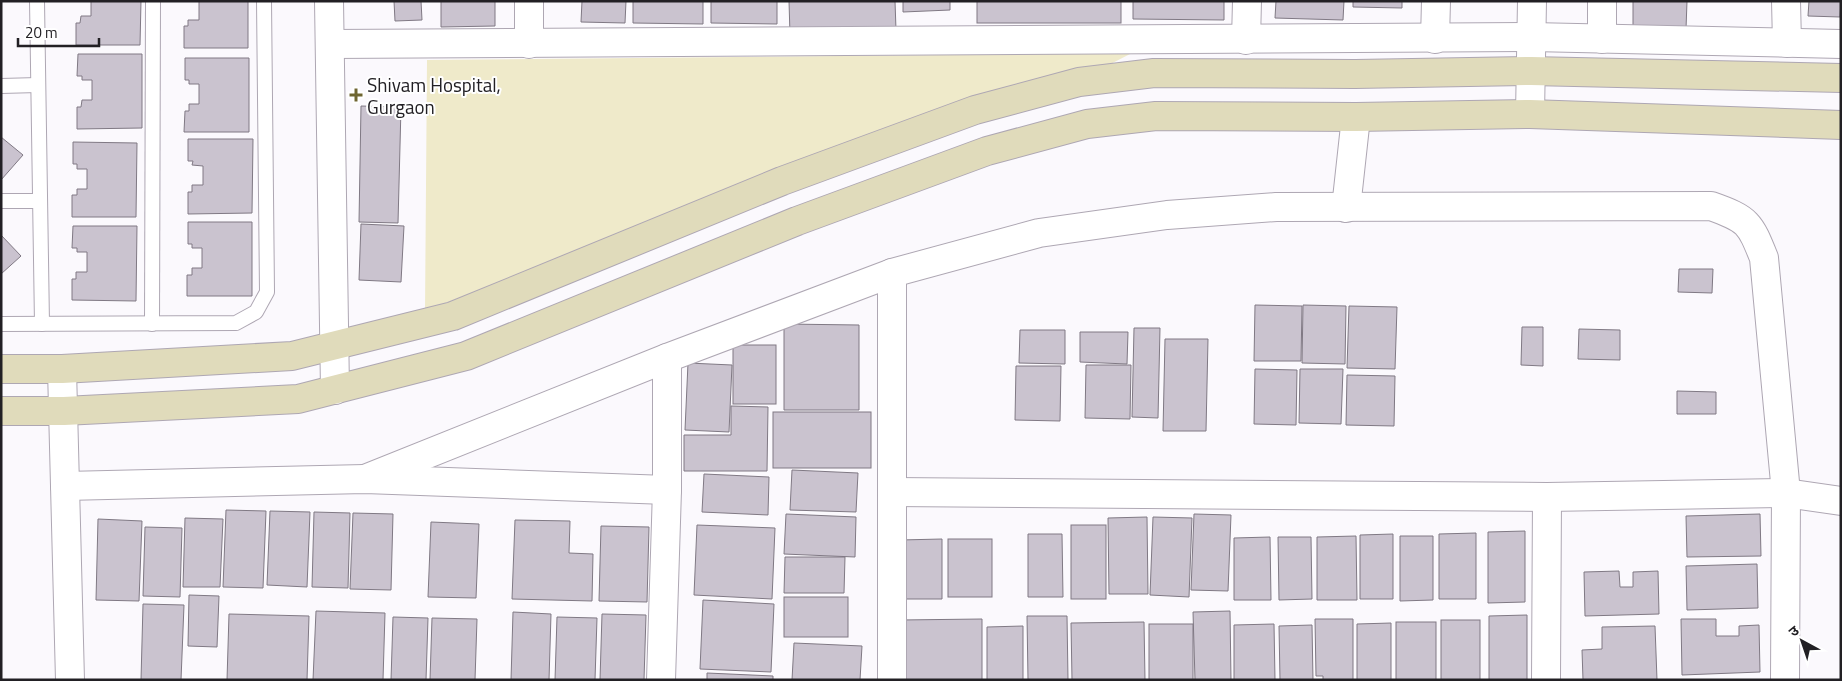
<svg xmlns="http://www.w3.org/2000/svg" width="1842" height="681" font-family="'Titillium Web','Noto Sans Devanagari',sans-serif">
<rect width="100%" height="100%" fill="#fbf9fd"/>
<path fill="#efeaca" d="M1132,53L1091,74L893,130L425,311L427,60Z"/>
<g fill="#cac3cf" stroke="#807984">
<path d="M91,1H141L140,45H76V23H80L81,16H91Z"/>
<path d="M199,1H248V48H184V26H188V20H199Z"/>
<path d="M394,1H421L422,20L395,21Z"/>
<path d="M441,1H495V26L441,27Z"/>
<path d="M582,1H626L625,23L581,22Z"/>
<path d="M633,1H703V24L633,23Z"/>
<path d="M711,1H777V24L711,23Z"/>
<path d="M789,1H895L896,30L790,35Z"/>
<path d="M903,1H950V10L903,12Z"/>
<rect x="977" y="1" width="144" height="22"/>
<path d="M1133,1H1224V20L1133,19Z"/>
<path d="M1276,1H1344L1343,20L1275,18Z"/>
<path d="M1353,1H1402V8L1353,7Z"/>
<path d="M1633,1H1687L1686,29H1633Z"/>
<path d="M1809,1H1841L1840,17L1808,16Z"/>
<path d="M78,54H142V128L77,129V107H81L82,100H92V80H82V76H77Z"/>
<path d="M185,58H249V132H184L185,111H189V104H199V84H189V80H185Z"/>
<path d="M361,106L401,107L398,223L359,222Z"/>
<path d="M1,137L23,155L1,180Z"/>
<path d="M188,139H253L252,213L188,214V192H192V185H203V166L192,165L193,161H188Z"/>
<path d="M73,142L137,143L136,217H72V195H77V189H87V169H77V164H73Z"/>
<path d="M188,222H252V296H187V275H192V268H202V248H192V244H188Z"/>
<path d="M361,224L404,226L401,282L359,280Z"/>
<path d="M73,226H137L136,301L72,300V279H76V272H87V252H77V248H72Z"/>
<path d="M1,235L21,256L1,274Z"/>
<path d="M1679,269H1713L1712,293L1678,292Z"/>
<path d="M1255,305L1302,306L1301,361H1254Z"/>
<path d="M1303,305L1346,306L1345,364L1302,363Z"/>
<path d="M1349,306L1397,307L1395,369L1347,368Z"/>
<path d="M784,324L859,325V410H784Z"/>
<path d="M1522,327H1543V366L1521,365Z"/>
<path d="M1134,328H1160L1158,418L1132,417Z"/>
<path d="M1579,329L1620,330V360L1578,359Z"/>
<path d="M1020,330H1065V364L1019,363Z"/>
<path d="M1080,332H1128L1127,364L1080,362Z"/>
<path d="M1165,339H1208L1206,431H1163Z"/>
<rect x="733" y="345" width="43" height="59"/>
<path d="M688,363L732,365L729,432L685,430Z"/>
<path d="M1086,365H1131L1130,419L1085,418Z"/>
<path d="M1016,366H1061L1060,421L1015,420Z"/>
<path d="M1255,369L1297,370L1296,425L1254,424Z"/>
<path d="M1300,369H1343L1341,424L1299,423Z"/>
<path d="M1347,375L1395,376L1394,426L1346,425Z"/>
<path d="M1677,391L1716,392V414H1677Z"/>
<path d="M731,406L768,407L767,471H684V435H731Z"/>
<rect x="773" y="412" width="98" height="56"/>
<path d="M792,470L858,473L856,512L790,510Z"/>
<path d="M704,474L769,477L768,515L702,512Z"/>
<path d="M226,510L266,511L263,588L223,587Z"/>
<path d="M270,511L310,512L307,587L267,585Z"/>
<path d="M314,512L350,513L348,588L312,587Z"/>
<path d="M353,513L393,514L391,590L350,589Z"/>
<path d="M786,514L856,517L855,557L784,554Z"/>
<path d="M1194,514L1231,515L1228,591L1191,590Z"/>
<path d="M1760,514L1761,556L1687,557L1686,516Z"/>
<path d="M1147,517L1148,594H1109L1108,518Z"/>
<path d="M1153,517L1192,518L1189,597L1150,595Z"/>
<path d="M185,518L223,519L220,587H183Z"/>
<path d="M98,519L142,521L139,601L96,600Z"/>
<path d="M515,520L570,521L569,553L593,554L592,601L512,599Z"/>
<path d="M431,522L479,524L476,598L428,597Z"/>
<path d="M697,525L775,528L772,599L694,595Z"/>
<rect x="1071" y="525" width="35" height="74"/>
<path d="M601,526L649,527L647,602L599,601Z"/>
<path d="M145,527L182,528L180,597L143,596Z"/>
<path d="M1525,531V602L1488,603V532Z"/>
<path d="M1476,533V599H1439V534Z"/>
<path d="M1028,534H1062L1063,597H1028Z"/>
<path d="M1393,534V599H1360V535Z"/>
<path d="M1356,536L1357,600H1317V537Z"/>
<path d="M1400,536H1433V600L1400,601Z"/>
<path d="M1270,537L1271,600H1234V538Z"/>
<path d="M1278,537H1311L1312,599L1279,600Z"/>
<path d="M942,539V599H901L900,540Z"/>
<rect x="948" y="539" width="44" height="58"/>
<path d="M785,557H845L844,593H784Z"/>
<path d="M1757,564L1758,608L1687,610L1686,566Z"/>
<path d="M1619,571L1620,587H1633V572L1658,571L1659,614L1585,616L1584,572Z"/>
<path d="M189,595L219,596L217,647L188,646Z"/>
<rect x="784" y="597" width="64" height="40"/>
<path d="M703,600L774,604L771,672L700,669Z"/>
<path d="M143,604L184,605L181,680H141Z"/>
<path d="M316,611L385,613L383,680H313Z"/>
<path d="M1230,611L1231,680H1195L1193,612Z"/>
<path d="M513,612L551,614L549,680H511Z"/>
<path d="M229,614L309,616L307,680H227Z"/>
<path d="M602,614L646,615L644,680H600Z"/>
<path d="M1527,615V680H1489V616Z"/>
<path d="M1027,616H1067L1068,680H1028Z"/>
<path d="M393,617L428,618L426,680H391Z"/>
<path d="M557,617L597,618L595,680H555Z"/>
<path d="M432,618L477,619L475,680H430Z"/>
<path d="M982,619V680H900V620Z"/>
<path d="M1315,619H1353V680H1323V676H1316Z"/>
<path d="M1681,619H1716V636H1739V626L1759,625L1760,672L1682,675Z"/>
<rect x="1441" y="620" width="39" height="60"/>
<path d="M1144,622L1145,680H1072L1071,623Z"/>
<rect x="1396" y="622" width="40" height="58"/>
<path d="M1391,623V680H1357V624Z"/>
<rect x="1149" y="624" width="44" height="56"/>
<path d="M1274,624L1275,680H1234V625Z"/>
<path d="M1312,625L1313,680H1280L1279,626Z"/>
<path d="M1023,626V680H987V627Z"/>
<path d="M1655,626L1657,680H1583L1582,650L1602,649V627Z"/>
<path d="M794,643L862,646L860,680H792Z"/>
<path d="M707,673L773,676V680H707Z"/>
</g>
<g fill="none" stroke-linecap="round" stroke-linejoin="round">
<g stroke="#aea7b3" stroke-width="16">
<g id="lane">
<path d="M37,1L42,324"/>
<path d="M1,86L38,85"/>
<path d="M1,201H39"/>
<path d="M1,324L236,323L256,312L267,292L264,1"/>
<path d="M152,324L153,1"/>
</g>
</g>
<g stroke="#aea7b3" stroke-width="30">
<g id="street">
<path d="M329,1L335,390"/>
<path d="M1602,1V39"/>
<path d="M1786,1L1787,43"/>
<path d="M1435,39L1436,1"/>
<path d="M1246,40L1247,1"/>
<path d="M330,44L1532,37L1841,44"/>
<path d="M529,44V1"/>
<path d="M1530,114L1532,1"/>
<path d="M1346,208L1356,117"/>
<path d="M892,273V680"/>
<path d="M62,369L70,680"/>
<path d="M365,479L667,358L892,273L1039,233L1167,215L1276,207L1711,206C1748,219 1750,223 1764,258L1786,493L1785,680"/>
<path d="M65,486L365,479L667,490"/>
<path d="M892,492L1547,497L1786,493L1841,501"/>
<path d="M661,680L667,490V358"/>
<path d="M1546,680L1547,497"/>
</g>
</g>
<g stroke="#aea7b3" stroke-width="30">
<g id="secondary">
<path d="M1,369H62L292,356L453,316L782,181L975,110L1079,82L1154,73L1355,74L1531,71L1841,78"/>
<path d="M1,411H64L298,399L466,356L797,221L987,151L1087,124L1156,116L1356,117L1530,114L1841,125"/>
</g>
</g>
<use href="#lane" stroke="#fff" stroke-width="14"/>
<use href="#street" stroke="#fff" stroke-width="28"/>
<use href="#secondary" stroke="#e0dbbb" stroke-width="28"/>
</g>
<path fill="#6e6531" stroke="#fff" stroke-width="2" d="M353.5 87.5h5v5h5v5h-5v5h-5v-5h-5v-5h5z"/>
<g text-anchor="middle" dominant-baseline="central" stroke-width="4" stroke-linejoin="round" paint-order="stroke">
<g font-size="19" fill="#222024" stroke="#fff" text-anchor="start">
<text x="367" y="84">Shivam Hospital,<tspan x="367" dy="22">Gurgaon</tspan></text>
</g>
</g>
<rect width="1842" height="681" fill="none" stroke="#222024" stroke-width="5"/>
<g transform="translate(1802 641) rotate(320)" stroke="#ffffff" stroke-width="4" paint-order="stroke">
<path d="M0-4L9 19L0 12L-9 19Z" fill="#222024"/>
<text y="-8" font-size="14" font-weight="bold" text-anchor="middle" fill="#222024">उ</text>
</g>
<path d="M18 38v8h81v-8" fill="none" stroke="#222024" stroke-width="2.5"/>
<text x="25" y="38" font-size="15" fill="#222024" stroke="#ffffff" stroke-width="4" paint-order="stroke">20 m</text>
</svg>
